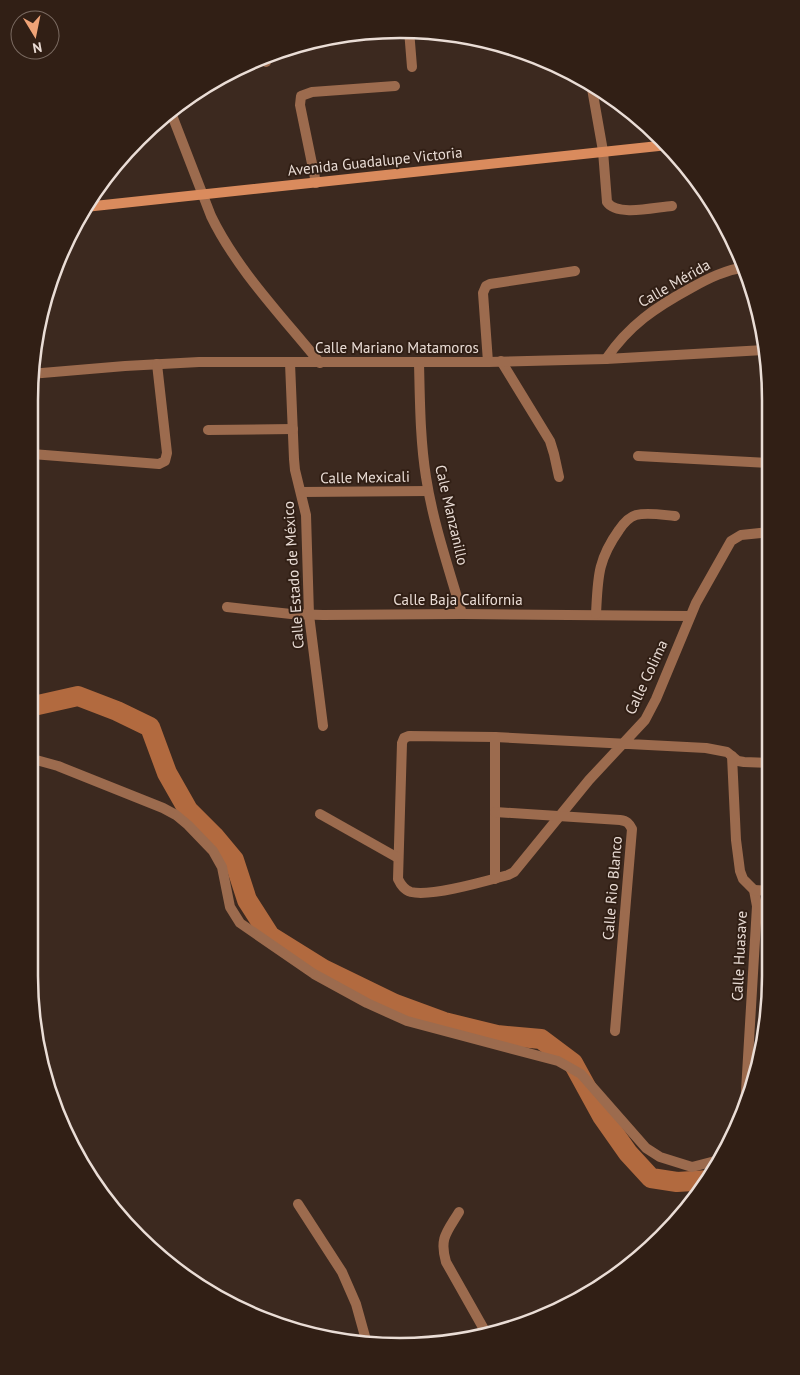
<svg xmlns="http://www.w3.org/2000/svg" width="800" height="1375" font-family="'PT Sans',sans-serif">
<rect width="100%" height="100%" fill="#3c291f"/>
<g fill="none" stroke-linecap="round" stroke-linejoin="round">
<path stroke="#b26a3f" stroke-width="20" d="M29,707L78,696L117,711L150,727L167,773L188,810L214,836L234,860L247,900L270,936L323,969L395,1004L444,1022L497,1035L541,1039L573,1063L602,1116L628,1153L651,1178L677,1182L709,1180"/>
<g stroke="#9c6b4e" stroke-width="10">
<path d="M409,30L412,67"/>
<path d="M266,55V62"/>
<path d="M591,83L603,151L607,202C617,217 656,207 672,206"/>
<path d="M170,110L211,216C237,270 283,317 320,363"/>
<path d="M316,183L300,105L301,96L312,92L395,86"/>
<path d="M606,359C629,325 656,307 691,288C709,278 725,270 746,267"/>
<path d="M501,361L550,441L554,454L559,477"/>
<path d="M488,362L483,293L486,286L490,284L575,271"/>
<path d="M290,363L294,459L295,470L306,515L309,615L323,726"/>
<path d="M419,363C420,401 420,439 426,477C433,523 449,569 462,614"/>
<path d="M30,374L125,366L199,362H488L606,359L765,350"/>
<path d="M208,430L293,429"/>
<path d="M32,454L159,464L165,461L167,453L157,364"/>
<path d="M638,456L770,463"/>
<path d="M302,492L428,491"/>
<path d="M770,532L741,535L731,541L696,603L656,699L645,720L589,780L514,872L508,875C486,881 432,897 411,892C404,890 401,885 398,879L402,743L404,738L409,736L495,737L706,748L727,752L738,761L744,762L770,763"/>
<path d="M227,607L291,614L323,615L462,614L690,616"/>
<path d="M596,614C598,578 597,561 619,530C623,524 629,517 636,515C648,512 663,515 675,516"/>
<path d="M495,737V879"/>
<path d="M732,756L736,840L740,871L743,879L754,890L757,906L745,1108"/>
<path d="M29,758L58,766L163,808L176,815L188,825L213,851L222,867L230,907L240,923L314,974L367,1003L407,1021L558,1061L581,1074L646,1148L660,1157L692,1167L719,1160"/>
<path d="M495,812L620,820C627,821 629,823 632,829L615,1031"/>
<path d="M320,814L398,858"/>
<path d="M754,890L770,891"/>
<path d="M298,1204L342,1272L356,1304L366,1340"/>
<path d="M459,1212C447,1232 439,1238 446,1262L485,1331"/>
</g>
<path stroke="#da8b5d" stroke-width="10" d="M85,207L668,145"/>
</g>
<g text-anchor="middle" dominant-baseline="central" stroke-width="4" stroke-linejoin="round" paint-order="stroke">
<g font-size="15" fill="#eaddd6" stroke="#311f15">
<text transform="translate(375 161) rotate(-6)">Avenida Guadalupe Victoria</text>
<text transform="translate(674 283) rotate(-30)">Calle Mérida</text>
<text x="397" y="347">Calle Mariano Matamoros</text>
<text transform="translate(365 477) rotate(-1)">Calle Mexicali</text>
<text transform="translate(452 515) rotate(77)">Cale Manzanillo</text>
<text transform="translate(293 575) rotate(-94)">Calle Estado de México</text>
<text x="458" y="599">Calle Baja California</text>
<text transform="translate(646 677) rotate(-65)">Calle Colima</text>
<text transform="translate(612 888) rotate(-85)">Calle Rio Blanco</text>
<text transform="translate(739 956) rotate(-87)">Calle Huasave</text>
</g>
</g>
<path d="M0 0H800V1375H0ZM400 38H400A362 362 0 0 1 762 400V976A362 362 0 0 1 400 1338H400A362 362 0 0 1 38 976V400A362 362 0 0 1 400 38Z" fill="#311f15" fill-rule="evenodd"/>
<path fill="none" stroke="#eaddd6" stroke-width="2.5" d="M400 38H400A362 362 0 0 1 762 400V976A362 362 0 0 1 400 1338H400A362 362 0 0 1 38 976V400A362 362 0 0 1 400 38Z"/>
<g transform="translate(35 35) rotate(170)"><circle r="24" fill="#311f15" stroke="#7b6b62"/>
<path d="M0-4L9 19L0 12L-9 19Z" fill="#efa377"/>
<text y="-8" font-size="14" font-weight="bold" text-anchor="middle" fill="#eaddd6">N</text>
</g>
</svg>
